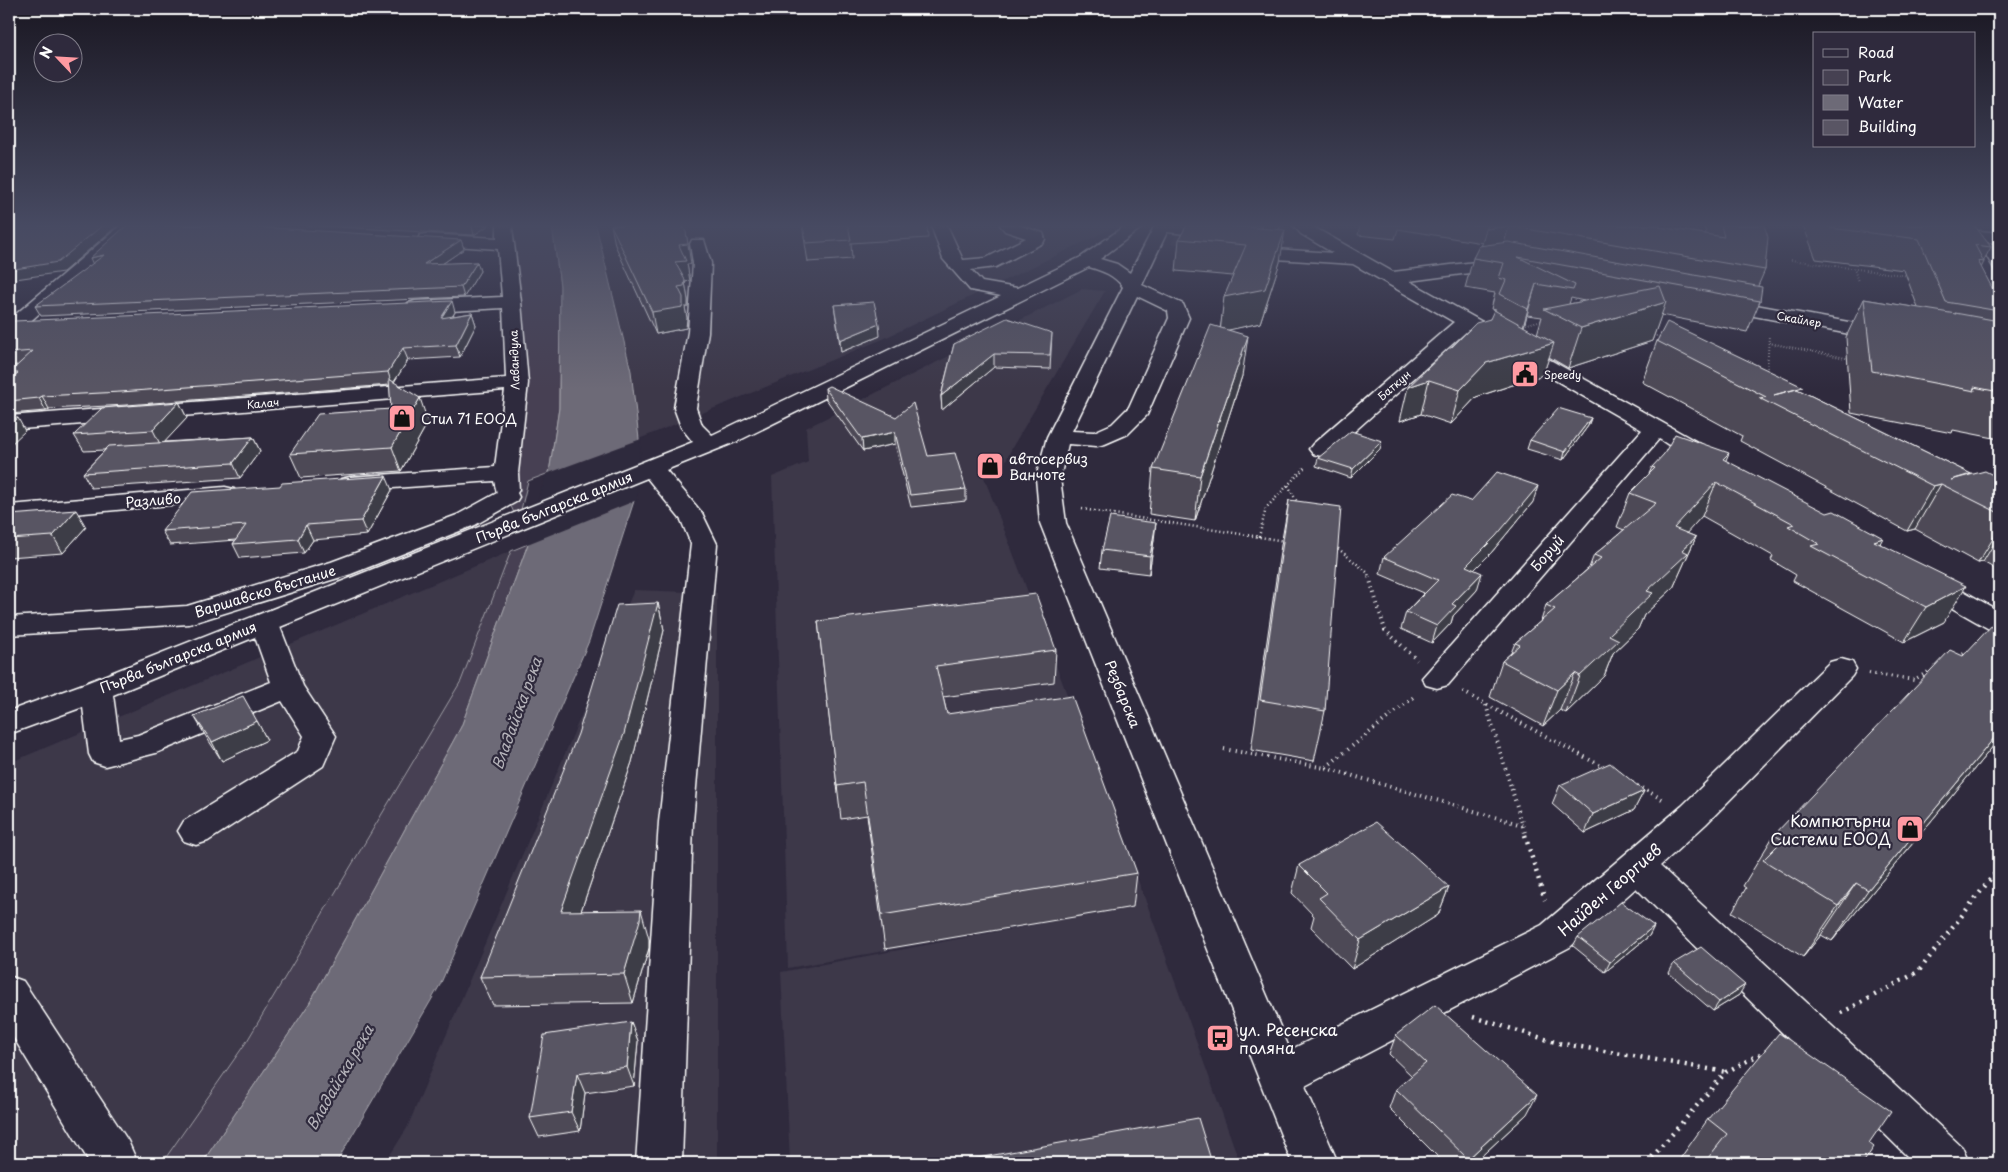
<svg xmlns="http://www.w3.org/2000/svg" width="2008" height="1172" font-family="'Playpen Sans',sans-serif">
<rect width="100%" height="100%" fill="#2f2a3d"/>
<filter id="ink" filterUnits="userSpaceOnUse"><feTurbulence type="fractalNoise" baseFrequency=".02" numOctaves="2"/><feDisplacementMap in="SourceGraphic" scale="10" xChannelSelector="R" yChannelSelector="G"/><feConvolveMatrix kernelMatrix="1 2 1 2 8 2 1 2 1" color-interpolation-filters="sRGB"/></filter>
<g filter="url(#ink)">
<g fill="#3c3749">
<path d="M596,225H1119L883,339L639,439L631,371Z"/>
<path d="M1180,225H1282L1317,248L1308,253L1171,244Z"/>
<path d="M1082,289L1105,291L1013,446L1000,473L984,477L1147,904L1240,1163H790L781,972L1043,923L788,968L772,477L808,462L806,428Z"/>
<path d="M511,551L461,681L247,1041L162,1163H9V763Z"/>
<path d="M634,590L717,593V1163H385L407,1128Z"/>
</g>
<g fill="#464152" stroke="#a2a0a8">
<path d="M503,225H552L560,286L559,408L549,473L528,481L518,522L507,497L517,383Z"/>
<path d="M528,544L461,727L309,1004L202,1163H162L247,1041L461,681L511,551Z"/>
</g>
<path fill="#6d6a77" stroke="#a7a6ad" d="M552,225H596L631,371L639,439L634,501L589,641L440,985L336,1163H202L309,1004L461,727L528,544L549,473L559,408L560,286Z"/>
<path fill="#2f2a3d" d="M641,439L637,500L525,545L546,474Z"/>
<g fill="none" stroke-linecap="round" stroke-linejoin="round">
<g stroke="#fff" stroke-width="3">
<g id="minor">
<path d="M121,225H139L16,334L9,336V320Z"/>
<path d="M497,225H511L512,227L521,302L528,383L518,473L519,490L517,493L519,497L516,502L475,525L351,574L199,621L189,624L9,635V617L187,606L331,562L457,515L497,493L494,481L350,491L341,489L338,484L341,479L350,477L495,467L505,390L9,430V416L506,378L503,308L415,313L408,311L406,307L408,303L415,301L502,297L498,249L426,244L420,243L418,239L420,235L426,234L497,238Z"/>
<path d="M931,225H947L963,260L986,258L1026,238L1005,231L1000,225H1018L1043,233L1045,239L1043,243L996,267L971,270L982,282L1017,288L1081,257L1126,225H1145L1100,259L1117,264L1130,273L1155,225H1191L1262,232L1263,225H1279L1278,238L1276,242L1270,243L1167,232L1142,285L1183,304L1189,318L1147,415L1128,434L1105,444L1097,446L1068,444L1060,478L1066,523L1290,1050L1542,925L1682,806L1830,662L1841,659L1852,662L1856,669L1852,676L1706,824L1660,866L1962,1147L1969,1163H1914L1636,888L1570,947L1305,1086L1338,1163H1292L1040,523L1036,478L1047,437L1123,287C1114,275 1103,271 1089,267L738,441L666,470L702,513L717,544L693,822L682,1163H636L659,822L691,544L681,520L647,478L280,627L303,686L336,736L323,766L208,841L196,845L184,841L178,831L184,821L298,751L304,736L282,701L156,753L105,766L93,762L89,754L83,707L9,734V711L86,683L693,442L681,427L674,408L688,332L693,263L690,244L692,240H704L711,263L708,332L696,408L702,425L712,435L1001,296L970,290L943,259ZM1137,296L1168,311L1169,318L1129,407L1112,424L1094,432L1072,431ZM255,637L271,682L138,735L119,739L113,695Z"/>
<path d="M1293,225H1310L1393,272L1500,259L1512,261L1515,265L1512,269H1500L1409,281L1713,451L1717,456L1713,461C1694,466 1675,448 1659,439L1448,685L1437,688L1426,685L1422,678L1642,430L1468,330L1329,454L1321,456L1313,454L1309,449L1313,444L1454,322L1353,264L1245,257L1239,256L1237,252L1239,248L1245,247L1333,253L1301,234Z"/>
<path d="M1869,225H1923L1999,233V243L1976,241L1999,280V301L1993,300L1990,296L1959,239L1877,230L1871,228Z"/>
<path d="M1718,298L1887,329L1894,331L1897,335L1894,339L1887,341L1711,308L1709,304L1711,300Z"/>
<path d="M225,487L234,489L237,494L234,499L9,520V505Z"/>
<path d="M1925,573L1935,575L1999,611V632L1989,629L1915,587L1911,581L1915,575Z"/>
<path d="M9,976L23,981L128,1141L135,1157L132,1163H90L9,1030Z"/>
</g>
</g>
<g stroke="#fff" stroke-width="2" stroke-dasharray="0.5 2.5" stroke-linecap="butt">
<path d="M1791,260L1909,276"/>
<path d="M1854,268L1858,282"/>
<path d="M1523,325L1543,320"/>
<path d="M1650,335L1663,337"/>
<path d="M1769,343L1851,359"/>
<path d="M1767,374L1769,335"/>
</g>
<g stroke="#fff" stroke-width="2.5" stroke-dasharray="1 3" stroke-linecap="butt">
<path d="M1298,504L1288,485L1305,467"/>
<path d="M1082,509L1285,541"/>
<path d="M1259,537L1266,508L1288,485"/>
<path d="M1335,546L1368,573L1369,578"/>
</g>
<g stroke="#fff" stroke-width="4" stroke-dasharray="1 4.5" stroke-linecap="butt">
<path d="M1369,577L1385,630L1417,660"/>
<path d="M1958,657L1970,651"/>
<path d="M1869,673L1914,680L1932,670"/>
<path d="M1463,692L1605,768"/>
<path d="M1486,705L1526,836"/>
<path d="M1224,749L1325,768L1415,696"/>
<path d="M1326,768L1522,825"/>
<path d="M1632,783L1664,800"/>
</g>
<g stroke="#fff" stroke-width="4.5" stroke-dasharray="2 5.5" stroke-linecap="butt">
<path d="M1525,835L1545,900"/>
<path d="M1841,1013L1918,972L1999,868"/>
<path d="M1473,1017L1558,1043L1726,1072"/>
<path d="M1647,1163L1726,1072L1766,1051"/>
</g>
<use href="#minor" fill="#2f2a3d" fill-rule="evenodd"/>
</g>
<g fill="#4d4956" stroke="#fff" fill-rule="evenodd">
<path d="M308,225H489L474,235Z"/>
<path d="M611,225L691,264H687L690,281L685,282L688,300V307H685L687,318L686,328L656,334L615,245Z"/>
<path d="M802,225H927L928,238L851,243L852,259L808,262Z"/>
<path d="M1187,225H1261V228L1280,262L1260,323L1227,330L1242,376L1195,521L1149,514L1153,469L1220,328L1233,276L1176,271L1179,239Z"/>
<path d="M1360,225H1659V227L1706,234L1704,225H1764L1765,270L1758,286L1760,301L1747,332L1661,315L1652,341L1568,368L1549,357L1543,375L1476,397L1451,424L1421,414L1400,421L1451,348L1490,319L1496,310L1491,309L1495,293L1465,288L1473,258L1482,245V243L1398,229L1395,239L1358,235ZM1571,298L1584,301L1569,304ZM1527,315L1542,317L1537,334L1524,327Z"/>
<path d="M1803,225H1974L1991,247L1984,260V262L1981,268L1999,301V439L1953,430L1952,433L1851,413L1846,337L1864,299L1918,308L1904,270L1816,259Z"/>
<path d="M461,240L464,249L442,264L477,262L480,271L464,297L41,316L35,306Z"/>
<path d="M834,305L880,336L841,352Z"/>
<path d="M455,312L453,316L472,313L476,325L460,357L408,360L394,382L428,422L401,471L301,478L290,454L391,409L390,385L127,405L49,409L46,411L9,414V380L11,378L9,373L17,365L9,366V324Z"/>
<path d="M1052,333L1050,369L994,367L942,410L941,396L954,344Z"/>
<path d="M1657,341L1801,391L1971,474L1999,478V571L1983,562L1978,563L1915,529L1907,531L1740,441L1742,436L1642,382Z"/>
<path d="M825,388L928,456L966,489V501L911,507L895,444L863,451L826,399Z"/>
<path d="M179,402L187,418L164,442L253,437L260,451L240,478L91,488L83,473L105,450L84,451L74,435Z"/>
<path d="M1591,418L1588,426L1563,460L1527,449L1530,440Z"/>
<path d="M1380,449L1351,478L1316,466L1318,458Z"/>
<path d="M1725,461L1880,543L1944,622L1904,642L1793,581L1796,575L1771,560L1773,556L1702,516L1686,533L1696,537L1673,588L1644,615L1638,629L1613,653L1604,676L1566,713L1560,710L1543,726L1490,697L1502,661L1511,653L1515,643L1541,621L1546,605L1589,568L1594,555L1624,530L1617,527L1630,493L1649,474L1652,467Z"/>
<path d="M392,490L367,535L313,540L304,553L240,558L233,544L236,540L170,545L162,531Z"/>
<path d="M1289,500L1325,711L1314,761L1251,750L1281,545Z"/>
<path d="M1471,501L1533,502L1491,553L1474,570L1477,590L1453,616L1451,623L1432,643L1401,629L1406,612L1424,593L1380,574L1384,557Z"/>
<path d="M9,515L86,527L63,553L9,557Z"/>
<path d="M1154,540L1149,574L1100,568L1102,550Z"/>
<path d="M658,603L664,630L632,762L581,911L649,939V948L633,1003L493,1005L480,977Z"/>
<path d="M818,621L1056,650L1054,682L943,697L947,714L1137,873L1133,907L885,949L867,815L841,819Z"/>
<path d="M1999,626V739L1832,941L1821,935L1803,957L1732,912L1746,888L1743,886L1774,835Z"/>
<path d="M194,716L257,721L267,740L222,761L205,735Z"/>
<path d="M1560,785L1644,791L1634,810L1585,833L1552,804Z"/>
<path d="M1299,865L1449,887L1438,915L1352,969L1311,927L1314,916L1292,893Z"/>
<path d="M1654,926L1649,936L1605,972L1573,946L1578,937Z"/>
<path d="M1674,963L1739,995L1713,1011L1669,973Z"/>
<path d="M631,1022L638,1041L634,1086L585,1093L580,1131L539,1137L530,1118Z"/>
<path d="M1396,1035L1527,1114L1474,1163H1444L1389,1108L1396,1089L1412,1076L1389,1054Z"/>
<path d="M1708,1119L1869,1143L1863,1163H1677Z"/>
</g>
<g fill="#3e3c46" stroke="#fff">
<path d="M103,225H118L63,272L9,280V270Z"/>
<path d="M473,225H489L474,235L472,226Z"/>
<path d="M1509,226L1500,257L1478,259L1486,229Z"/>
<path d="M1285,230L1280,262L1260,323L1220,332L1224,297Z"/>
<path d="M686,232L691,264H687L690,281L685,282L688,300V307H685L687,318L686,328L656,334L652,312L678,287L675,262L679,245Z"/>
<path d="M461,240L464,249L427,274L424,264Z"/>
<path d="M104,255L94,267L90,258Z"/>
<path d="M477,262L480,271L464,297L461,287Z"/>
<path d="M1536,284L1527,315L1519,341L1528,309Z"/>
<path d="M452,301L455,312L444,330L441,318Z"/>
<path d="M1666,302L1652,341L1568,368L1581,328Z"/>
<path d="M472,313L476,325L460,357L456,345Z"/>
<path d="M879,324L880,336L841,352L840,340Z"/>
<path d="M1248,336L1242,376L1195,521L1200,476Z"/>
<path d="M1554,343L1543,375L1476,397L1451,424L1460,390L1486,363Z"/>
<path d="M403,348L408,360L392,385L388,372Z"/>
<path d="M994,354V367L942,410L941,396Z"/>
<path d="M1429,380L1421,414L1400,421L1408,387Z"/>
<path d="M42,396L49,409L46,411L39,398Z"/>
<path d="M420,398L428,422L401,471L392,447Z"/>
<path d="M179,402L187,418L161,446L153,430Z"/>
<path d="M18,418L25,431L9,446V426Z"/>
<path d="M1591,418L1588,426L1563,460L1565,452Z"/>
<path d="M895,432V444L863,451L862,439Z"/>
<path d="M253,437L260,451L240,478L233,463Z"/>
<path d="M1382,441L1380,449L1351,478L1353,469Z"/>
<path d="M1729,453L1702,516L1660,563L1674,528L1723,459Z"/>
<path d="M386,476L392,490L367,535L361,521Z"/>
<path d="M1941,484L1915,529L1907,531L1933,486Z"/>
<path d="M1538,486L1533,502L1491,553L1461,583L1466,566Z"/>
<path d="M76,510L86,527L63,553L53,536Z"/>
<path d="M1156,523L1154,540L1149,574L1150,556Z"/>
<path d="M306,525L313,540L304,553L298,539Z"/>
<path d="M1999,529V535L1983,562L1978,563Z"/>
<path d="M1696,537L1673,588L1644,615L1638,629L1613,653L1604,676L1566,713L1580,676L1609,635L1682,550Z"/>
<path d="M1883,538L1864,572L1874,541Z"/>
<path d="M1482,573L1477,590L1453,616L1451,623L1432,643L1437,626L1452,604Z"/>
<path d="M1966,586L1944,622L1904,642L1926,607Z"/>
<path d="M658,603L664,630L632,762L571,940L561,911Z"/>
<path d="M1575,673L1560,710L1543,726L1557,690Z"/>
<path d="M257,721L267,740L222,761L212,742Z"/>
<path d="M1999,732V739L1832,941L1868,890Z"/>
<path d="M1644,791L1634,810L1585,833L1593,814Z"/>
<path d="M1856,883L1821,935L1803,957L1838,906Z"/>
<path d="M1449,887L1438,915L1352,969L1360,940Z"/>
<path d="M641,910L649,939V948L633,1003L624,974Z"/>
<path d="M1654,926L1649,936L1605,972L1610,962Z"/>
<path d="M1745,985L1739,995L1713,1011L1719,1002Z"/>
<path d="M631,1022L638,1041L634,1086L627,1067Z"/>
<path d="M577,1074L585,1093L580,1131L571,1112Z"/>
<path d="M1537,1095L1527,1114L1474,1163H1466L1468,1159Z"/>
</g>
<g fill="#595564" stroke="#fff">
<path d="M9,225H103L58,262L9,270Z"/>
<path d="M127,225H227L461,240L424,264L477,262L461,287L35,306L104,255L90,258Z"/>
<path d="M611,225H682L686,232L688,244L679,245L686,261L675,262L685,280L684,286L678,287L683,297V307L652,312Z"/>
<path d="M803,225H848L851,240L806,243Z"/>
<path d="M1187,225H1227L1233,226L1285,230L1265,289L1224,297L1246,245L1179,239Z"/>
<path d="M1488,225H1659V227L1724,237L1721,225H1764L1768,237L1765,270L1509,226L1486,229Z"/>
<path d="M1828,225H1974L1991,247L1975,245L1984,262L1978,261L1999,301V311L1946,302L1919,239L1830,228Z"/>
<path d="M1508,242L1762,287L1760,301L1518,257L1575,285L1573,290L1536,284L1528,309L1500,294L1506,280L1499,278L1504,263L1473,258L1479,246Z"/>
<path d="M1660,286L1666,302L1581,328L1544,309Z"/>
<path d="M1864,299L1956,314L1955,313L1999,321V392L1974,387L1975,391L1872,371Z"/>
<path d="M452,301L441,318L472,313L456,345L403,348L388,372L121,392L42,396L39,398L9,401V380L18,373H9L33,351L9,353V324L14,321Z"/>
<path d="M874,302L879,324L840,340L834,305Z"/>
<path d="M1494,310L1554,343L1486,363L1460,390L1429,380L1408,387L1449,348H1451L1476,323L1490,319Z"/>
<path d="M1007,318L1052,333L1050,355L994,354L941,396L954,344Z"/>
<path d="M1667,322L1803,387L1774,395L1797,389L1971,474L1951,480L1985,471L1999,478V513L1941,484L1933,486L1759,398L1766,397L1657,341Z"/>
<path d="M1211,325L1248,336L1200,476L1153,469Z"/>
<path d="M389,379L420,398L392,447L290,454L318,414L391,409Z"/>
<path d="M829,386L896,417L913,403L928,456L955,453L966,489L910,495L895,432L862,439L825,388Z"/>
<path d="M179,402L153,430L74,435L102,408Z"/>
<path d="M1558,408L1591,418L1565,452L1530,440Z"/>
<path d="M9,418H18L9,426Z"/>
<path d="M1351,431L1382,441L1353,469L1318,458Z"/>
<path d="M1675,434L1729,453L1723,459L1827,513L1834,511L1883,538L1874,541L1966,586L1926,607L1811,546L1819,544L1788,526L1794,524L1716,482L1674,528L1696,537L1682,550L1688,553L1647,591L1653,593L1609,635L1619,640L1580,676L1575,673L1557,690L1502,661L1520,645L1515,643L1555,609L1546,605L1601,558L1594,555L1656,503L1630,493L1655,468L1652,467L1664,454Z"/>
<path d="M253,437L233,463L83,473L109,446Z"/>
<path d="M1497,472L1538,486L1496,536L1466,566L1482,573L1452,604L1456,606L1437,626L1406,612L1438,580L1384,557L1452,495L1471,501Z"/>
<path d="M386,476L361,521L306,525L298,539L233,544L246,525L162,531L192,492L280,486L282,483Z"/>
<path d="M1289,500L1341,507L1325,711L1260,700Z"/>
<path d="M76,510L53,536L9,539V515Z"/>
<path d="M1110,517L1156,523L1150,556L1102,550Z"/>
<path d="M1036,594L1056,650L936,666L947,714L1072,696L1137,873L882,915L863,782L837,786L818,621Z"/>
<path d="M658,603L624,734L561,911L641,910L640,920L624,974L480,977L578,734L617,605Z"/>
<path d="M1994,623L1999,626V732L1868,890L1856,883L1838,906L1763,860L1783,840L1774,835L1950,650L1963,656Z"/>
<path d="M243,696L257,721L212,742L194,716Z"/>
<path d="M1610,763L1644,791L1593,814L1560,785Z"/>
<path d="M1376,822L1449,887L1360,940L1319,898L1327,893L1299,865Z"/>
<path d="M1621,902L1654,926L1610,962L1578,937Z"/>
<path d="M1701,947L1745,985L1719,1002L1674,963Z"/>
<path d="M1435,1005L1537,1095L1468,1159L1396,1089L1426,1063L1396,1035Z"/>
<path d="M631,1022L627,1067L577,1074L571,1112L530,1118L544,1035Z"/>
<path d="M1779,1033L1891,1111L1869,1143L1874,1147L1863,1163H1704L1727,1134L1708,1119Z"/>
<path d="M1198,1118L1212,1163H950Z"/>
</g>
</g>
<linearGradient id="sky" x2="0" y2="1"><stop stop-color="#1a1722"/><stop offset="0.58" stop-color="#474a62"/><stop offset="1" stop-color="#474a62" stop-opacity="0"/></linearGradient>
<rect width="2008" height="389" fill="url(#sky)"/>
<defs>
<g id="civic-square" transform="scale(1.4375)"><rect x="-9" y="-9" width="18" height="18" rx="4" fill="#ff9aa2" stroke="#2f2a3d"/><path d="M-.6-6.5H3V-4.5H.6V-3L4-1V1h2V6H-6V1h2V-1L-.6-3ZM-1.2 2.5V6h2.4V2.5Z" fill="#111"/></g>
<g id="shop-square" transform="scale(1.4375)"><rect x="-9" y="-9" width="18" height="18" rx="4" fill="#ff9aa2" stroke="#2f2a3d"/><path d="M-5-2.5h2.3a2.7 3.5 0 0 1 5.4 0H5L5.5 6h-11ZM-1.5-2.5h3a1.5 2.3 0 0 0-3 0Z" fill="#111"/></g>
<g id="bus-square" transform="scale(1.4375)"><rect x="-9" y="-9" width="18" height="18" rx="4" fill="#ff9aa2" stroke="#2f2a3d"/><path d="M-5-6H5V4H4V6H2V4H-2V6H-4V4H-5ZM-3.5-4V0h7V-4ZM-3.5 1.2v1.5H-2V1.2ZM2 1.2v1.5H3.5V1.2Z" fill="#111"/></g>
</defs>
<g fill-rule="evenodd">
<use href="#civic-square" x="1525" y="374"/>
<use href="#shop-square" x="402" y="418"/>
<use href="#shop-square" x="990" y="466"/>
<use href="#shop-square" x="1910" y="829"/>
<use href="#bus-square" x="1220" y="1038"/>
</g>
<g text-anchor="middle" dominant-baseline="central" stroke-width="4.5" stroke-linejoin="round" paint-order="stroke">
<g font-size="11" fill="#fff" stroke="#2f2a3d">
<text transform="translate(1799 319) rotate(10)">Скайлер</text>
<text transform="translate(514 360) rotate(-92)">Лавандула</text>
<text transform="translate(1394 385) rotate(-41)">Баткун</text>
<text transform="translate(263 403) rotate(-5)">Калач</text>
</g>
<g font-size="11" fill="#fff" stroke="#2f2a3d" text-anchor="start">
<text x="1544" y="374">Speedy</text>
</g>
<g font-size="14" fill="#fff" stroke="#2f2a3d" text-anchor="start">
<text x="421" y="418">Стил 71 ЕООД</text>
<text x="1009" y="458">автосервиз<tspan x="1009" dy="16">Ванчоте</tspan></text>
</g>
<g font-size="14" fill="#fff" stroke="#2f2a3d">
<text transform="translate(153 500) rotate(-5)">Разливо</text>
<text transform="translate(554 507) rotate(-22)">Първа българска армия</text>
<text transform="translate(1547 553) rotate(-49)">Боруй</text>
<text transform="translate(265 591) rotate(-17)">Варшавско въстание</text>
<text transform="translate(178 657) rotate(-22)">Първа българска армия</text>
<text transform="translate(1123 694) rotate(68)">Резбарска</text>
</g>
<g font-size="15" font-style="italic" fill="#b6b4bb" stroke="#2f2a3d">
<text transform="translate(516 713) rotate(-70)">Владайска река</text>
<text transform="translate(339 1077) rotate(-60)">Владайска река</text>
</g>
<g font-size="16" fill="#fff" stroke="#2f2a3d" text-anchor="end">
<text x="1891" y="820">Компютърни<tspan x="1891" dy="18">Системи ЕООД</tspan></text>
<text x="1239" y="1029" text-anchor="start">ул. Ресенска<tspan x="1239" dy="18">поляна</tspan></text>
</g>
<g font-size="16" fill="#fff" stroke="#2f2a3d">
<text transform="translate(1609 889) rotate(-41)">Найден Георгиев</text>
</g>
</g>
<rect width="2008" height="1172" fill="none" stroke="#2f2a3d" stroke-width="30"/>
<rect x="15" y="15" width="1978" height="1142" fill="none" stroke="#fff" stroke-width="2" filter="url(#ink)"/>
<rect x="1813" y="32" width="162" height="115" fill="#2f2a3d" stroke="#827f8b"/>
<rect x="1823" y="49" width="25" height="8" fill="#2f2a3d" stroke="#827f8b"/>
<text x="1858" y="58" font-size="15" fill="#ffffff">Road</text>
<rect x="1823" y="70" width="25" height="15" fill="#464152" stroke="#827f8b"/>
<text x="1858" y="82" font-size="15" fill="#ffffff">Park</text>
<rect x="1823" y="95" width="25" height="15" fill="#6d6a77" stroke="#827f8b"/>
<text x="1858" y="108" font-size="15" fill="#ffffff">Water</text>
<rect x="1823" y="120" width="25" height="15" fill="#595564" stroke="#827f8b"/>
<text x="1858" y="132" font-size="15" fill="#ffffff">Building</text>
<g transform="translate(58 58) rotate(295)"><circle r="24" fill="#2f2a3d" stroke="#827f8b"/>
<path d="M0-4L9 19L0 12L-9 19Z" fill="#ff9aa2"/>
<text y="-8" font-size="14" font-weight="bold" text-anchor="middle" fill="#ffffff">N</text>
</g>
</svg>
